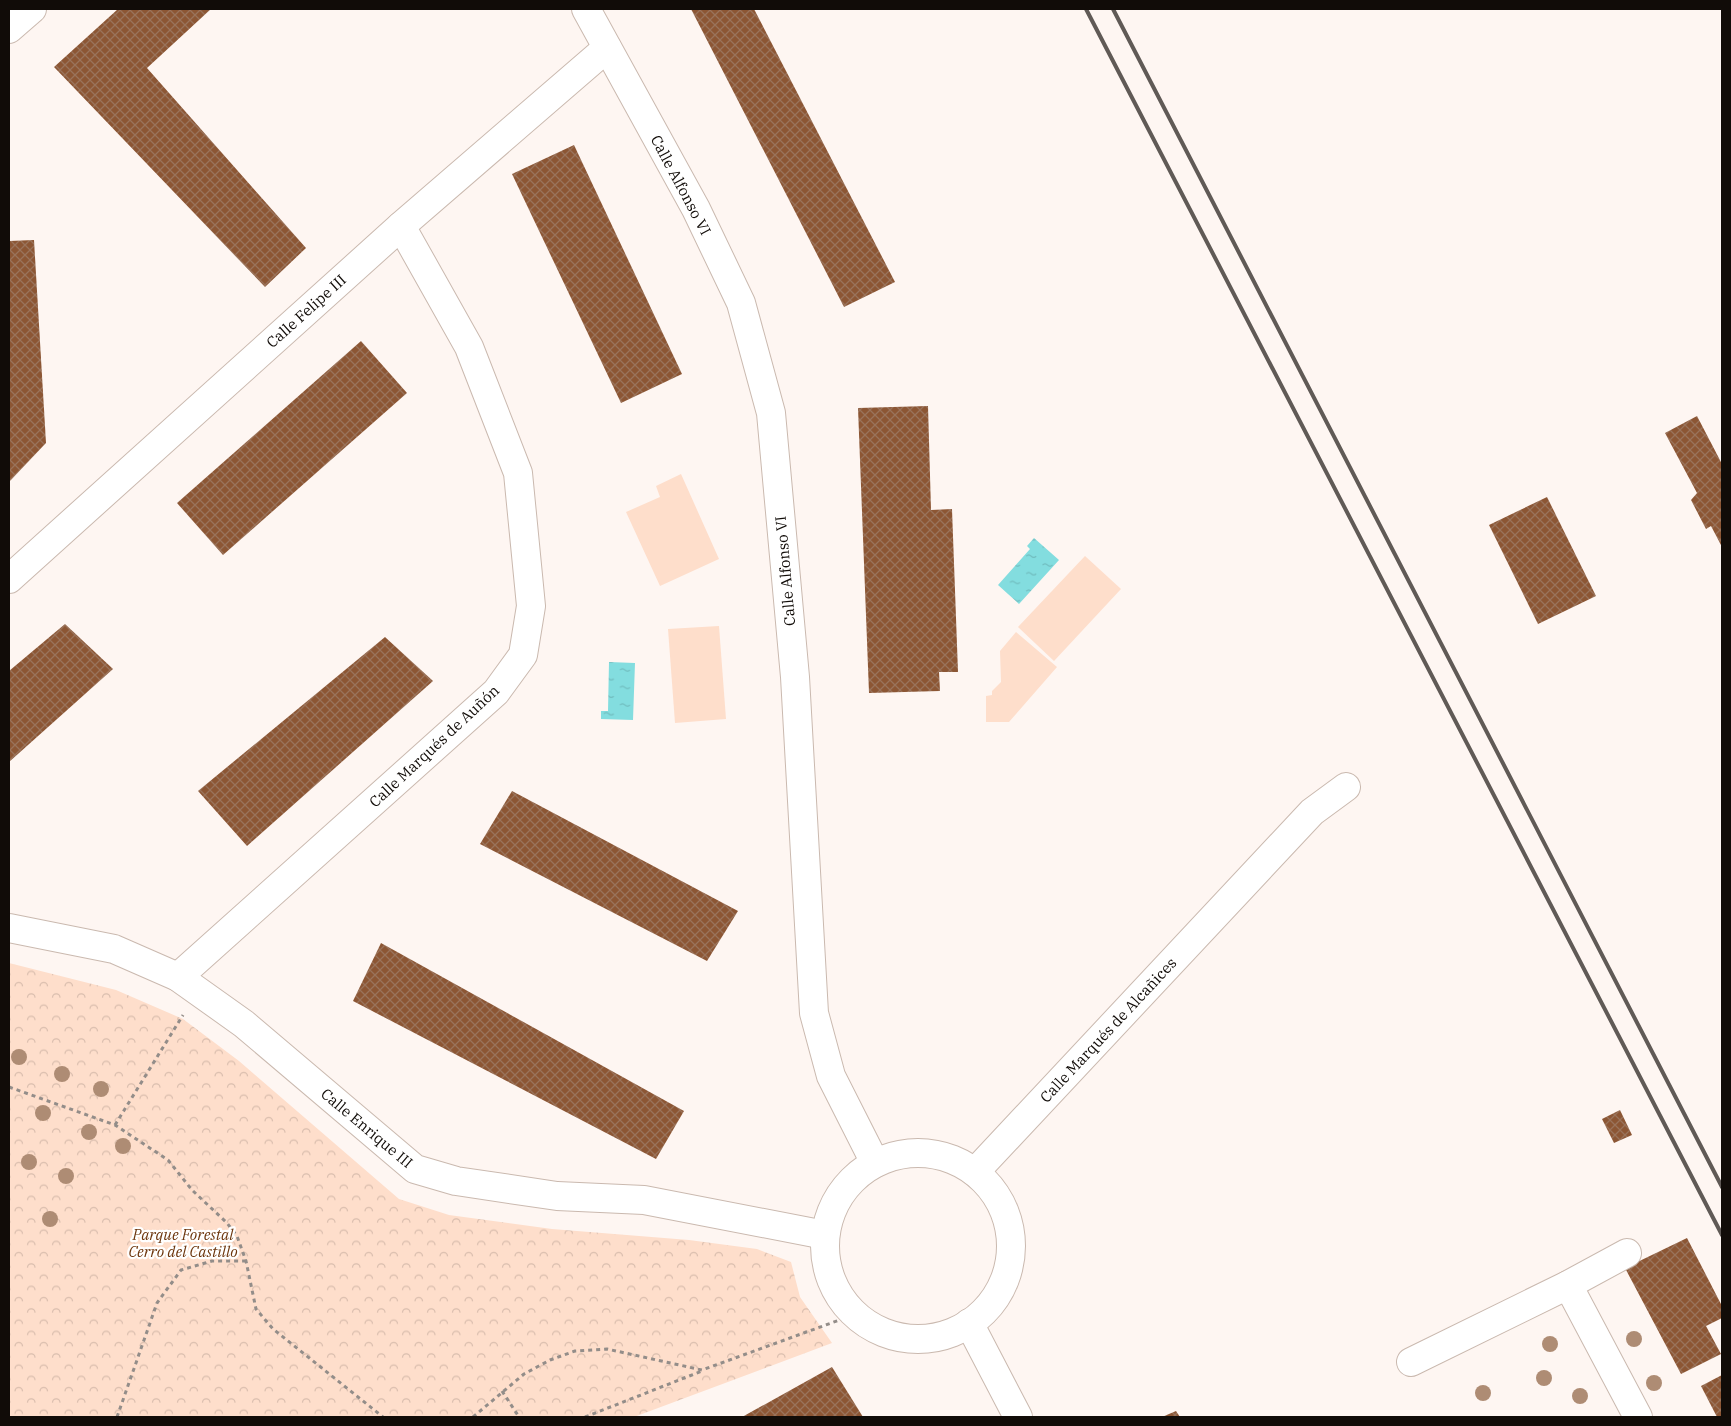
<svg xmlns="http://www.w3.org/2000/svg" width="1731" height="1426" font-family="'IBM Plex Serif',serif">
<defs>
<pattern id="park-crowns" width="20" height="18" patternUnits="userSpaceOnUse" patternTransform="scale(1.25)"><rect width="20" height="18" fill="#fedecb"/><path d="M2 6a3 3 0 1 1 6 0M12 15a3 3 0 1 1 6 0" fill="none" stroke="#d9bdad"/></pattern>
<pattern id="water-ripples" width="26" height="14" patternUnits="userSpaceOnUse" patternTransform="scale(1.25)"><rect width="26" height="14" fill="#83dddf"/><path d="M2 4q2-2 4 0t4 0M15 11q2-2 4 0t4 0" fill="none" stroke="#70bcbe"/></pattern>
<pattern id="building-cross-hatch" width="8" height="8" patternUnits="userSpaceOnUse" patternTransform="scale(1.25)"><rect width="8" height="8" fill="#8c5634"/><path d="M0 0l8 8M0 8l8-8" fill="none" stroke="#99735b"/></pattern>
</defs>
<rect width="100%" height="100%" fill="#fef6f2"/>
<g fill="#fedecb">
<path d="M681,474L719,559L660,586L626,512L660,497L656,486Z"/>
<path d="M1085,556L1121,589L1054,661L1018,627Z"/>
<path d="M719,626L726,719L675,723L668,629Z"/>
<path d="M1016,632L1057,667L1009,722H986V696L992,695V691L1001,682L1000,651Z"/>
</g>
<path fill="url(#park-crowns)" d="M9,963L116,990L183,1019L239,1061L399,1199L449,1215L552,1229L689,1240L757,1249L791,1262L800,1297L832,1343L634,1417H9Z"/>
<g fill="url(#water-ripples)">
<path d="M1034,538L1059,560L1019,604L998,585L1030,549L1027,546Z"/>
<path d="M609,662L635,663L633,720L601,719V711H608Z"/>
</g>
<g fill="url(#building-cross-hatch)">
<path d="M118,9H211L147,68L306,248L265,287L54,67Z"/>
<path d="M691,9H754L895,282L844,307Z"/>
<path d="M574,145L682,374L621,403L512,174Z"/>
<path d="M34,240L46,443L9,482V241Z"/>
<path d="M361,341L407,393L223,555L177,503Z"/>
<path d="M928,406L931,510L952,509L958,672H939L940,691L869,693L858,408Z"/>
<path d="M1697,416L1722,464V547L1711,526L1706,529L1691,500L1697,493L1665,433Z"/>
<path d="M1547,497L1596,596L1538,624L1489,525Z"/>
<path d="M65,624L113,669L9,762V671Z"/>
<path d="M385,637L433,681L247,846L198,791Z"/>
<path d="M512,791L738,911L707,961L480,844Z"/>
<path d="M381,943L684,1111L656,1159L353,1001Z"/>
<path d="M1620,1110L1632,1135L1614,1143L1602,1119Z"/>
<path d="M1687,1238L1722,1306V1318L1706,1326L1721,1354L1681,1374L1625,1268Z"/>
<path d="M832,1367L863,1417H742Z"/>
<path d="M1722,1375V1417H1717L1701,1386Z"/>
<path d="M1176,1411L1180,1417H1162Z"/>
</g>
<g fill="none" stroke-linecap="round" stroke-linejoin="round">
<g stroke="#cab9af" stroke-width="30">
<g id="minor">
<path d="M586,9L696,209L741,303L771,413L795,677L814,1013L831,1076L875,1163"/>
<path d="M9,29L32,9"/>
<path d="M9,579L401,226L607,48"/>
<path d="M9,928L114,949L178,977L244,1024L415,1169L456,1181L557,1196L644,1200L825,1235"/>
<path d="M178,977L496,692L523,655L531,606L518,473L469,347L401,226"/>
<circle cx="918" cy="1246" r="93"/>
<path d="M975,1172L1312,812L1346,787"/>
<path d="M1568,1285L1638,1417"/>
<path d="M969,1323L1018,1417"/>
<path d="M1411,1362L1568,1285L1627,1253"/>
</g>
</g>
<g stroke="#938d89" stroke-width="3" stroke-dasharray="4 4" stroke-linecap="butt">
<path d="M9,1087L115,1125L168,1160L192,1190L227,1223L237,1236L246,1261L256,1309L273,1329L383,1417"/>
<path d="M115,1125L183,1015"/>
<path d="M502,1391L519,1417"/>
<path d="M117,1417L157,1303L181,1270L212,1261H246"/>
<path d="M473,1417L524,1374L550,1360L575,1351L607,1349L702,1370L856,1314"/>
<path d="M585,1417L702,1371"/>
</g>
<use href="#minor" stroke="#fff" stroke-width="28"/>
<g stroke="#605a56" stroke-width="4">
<path d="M1086,9L1722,1235"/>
<path d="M1113,9L1722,1187"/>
</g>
</g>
<g fill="#ae8c74">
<circle cx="19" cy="1057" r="8"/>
<circle cx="62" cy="1074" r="8"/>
<circle cx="101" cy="1089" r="8"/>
<circle cx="43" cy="1113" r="8"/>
<circle cx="89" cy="1132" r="8"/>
<circle cx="123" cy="1146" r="8"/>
<circle cx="29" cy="1162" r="8"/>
<circle cx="66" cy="1176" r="8"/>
<circle cx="50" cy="1219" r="8"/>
<circle cx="1634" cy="1339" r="8"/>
<circle cx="1550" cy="1344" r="8"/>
<circle cx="1544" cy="1378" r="8"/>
<circle cx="1654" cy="1383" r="8"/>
<circle cx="1483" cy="1393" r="8"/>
<circle cx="1580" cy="1396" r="8"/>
</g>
<g text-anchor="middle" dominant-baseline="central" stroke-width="4.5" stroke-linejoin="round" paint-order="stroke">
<g font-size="15" fill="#110c08" stroke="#fff">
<text transform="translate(681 185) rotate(62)">Calle Alfonso VI</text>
<text transform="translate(306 311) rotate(-42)">Calle Felipe III</text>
<text transform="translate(785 571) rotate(-95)">Calle Alfonso VI</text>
<text transform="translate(434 746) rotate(-43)">Calle Marqués de Auñón</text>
<text transform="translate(1108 1030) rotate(-47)">Calle Marqués de Alcañices</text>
<text transform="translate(367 1128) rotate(40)">Calle Enrique III</text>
</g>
<g font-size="15" font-style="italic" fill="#6d360d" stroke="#fff">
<text x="183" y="1234">Parque Forestal<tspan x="183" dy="17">Cerro del Castillo</tspan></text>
</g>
</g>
<rect width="1731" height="1426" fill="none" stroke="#110c08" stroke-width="20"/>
</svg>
